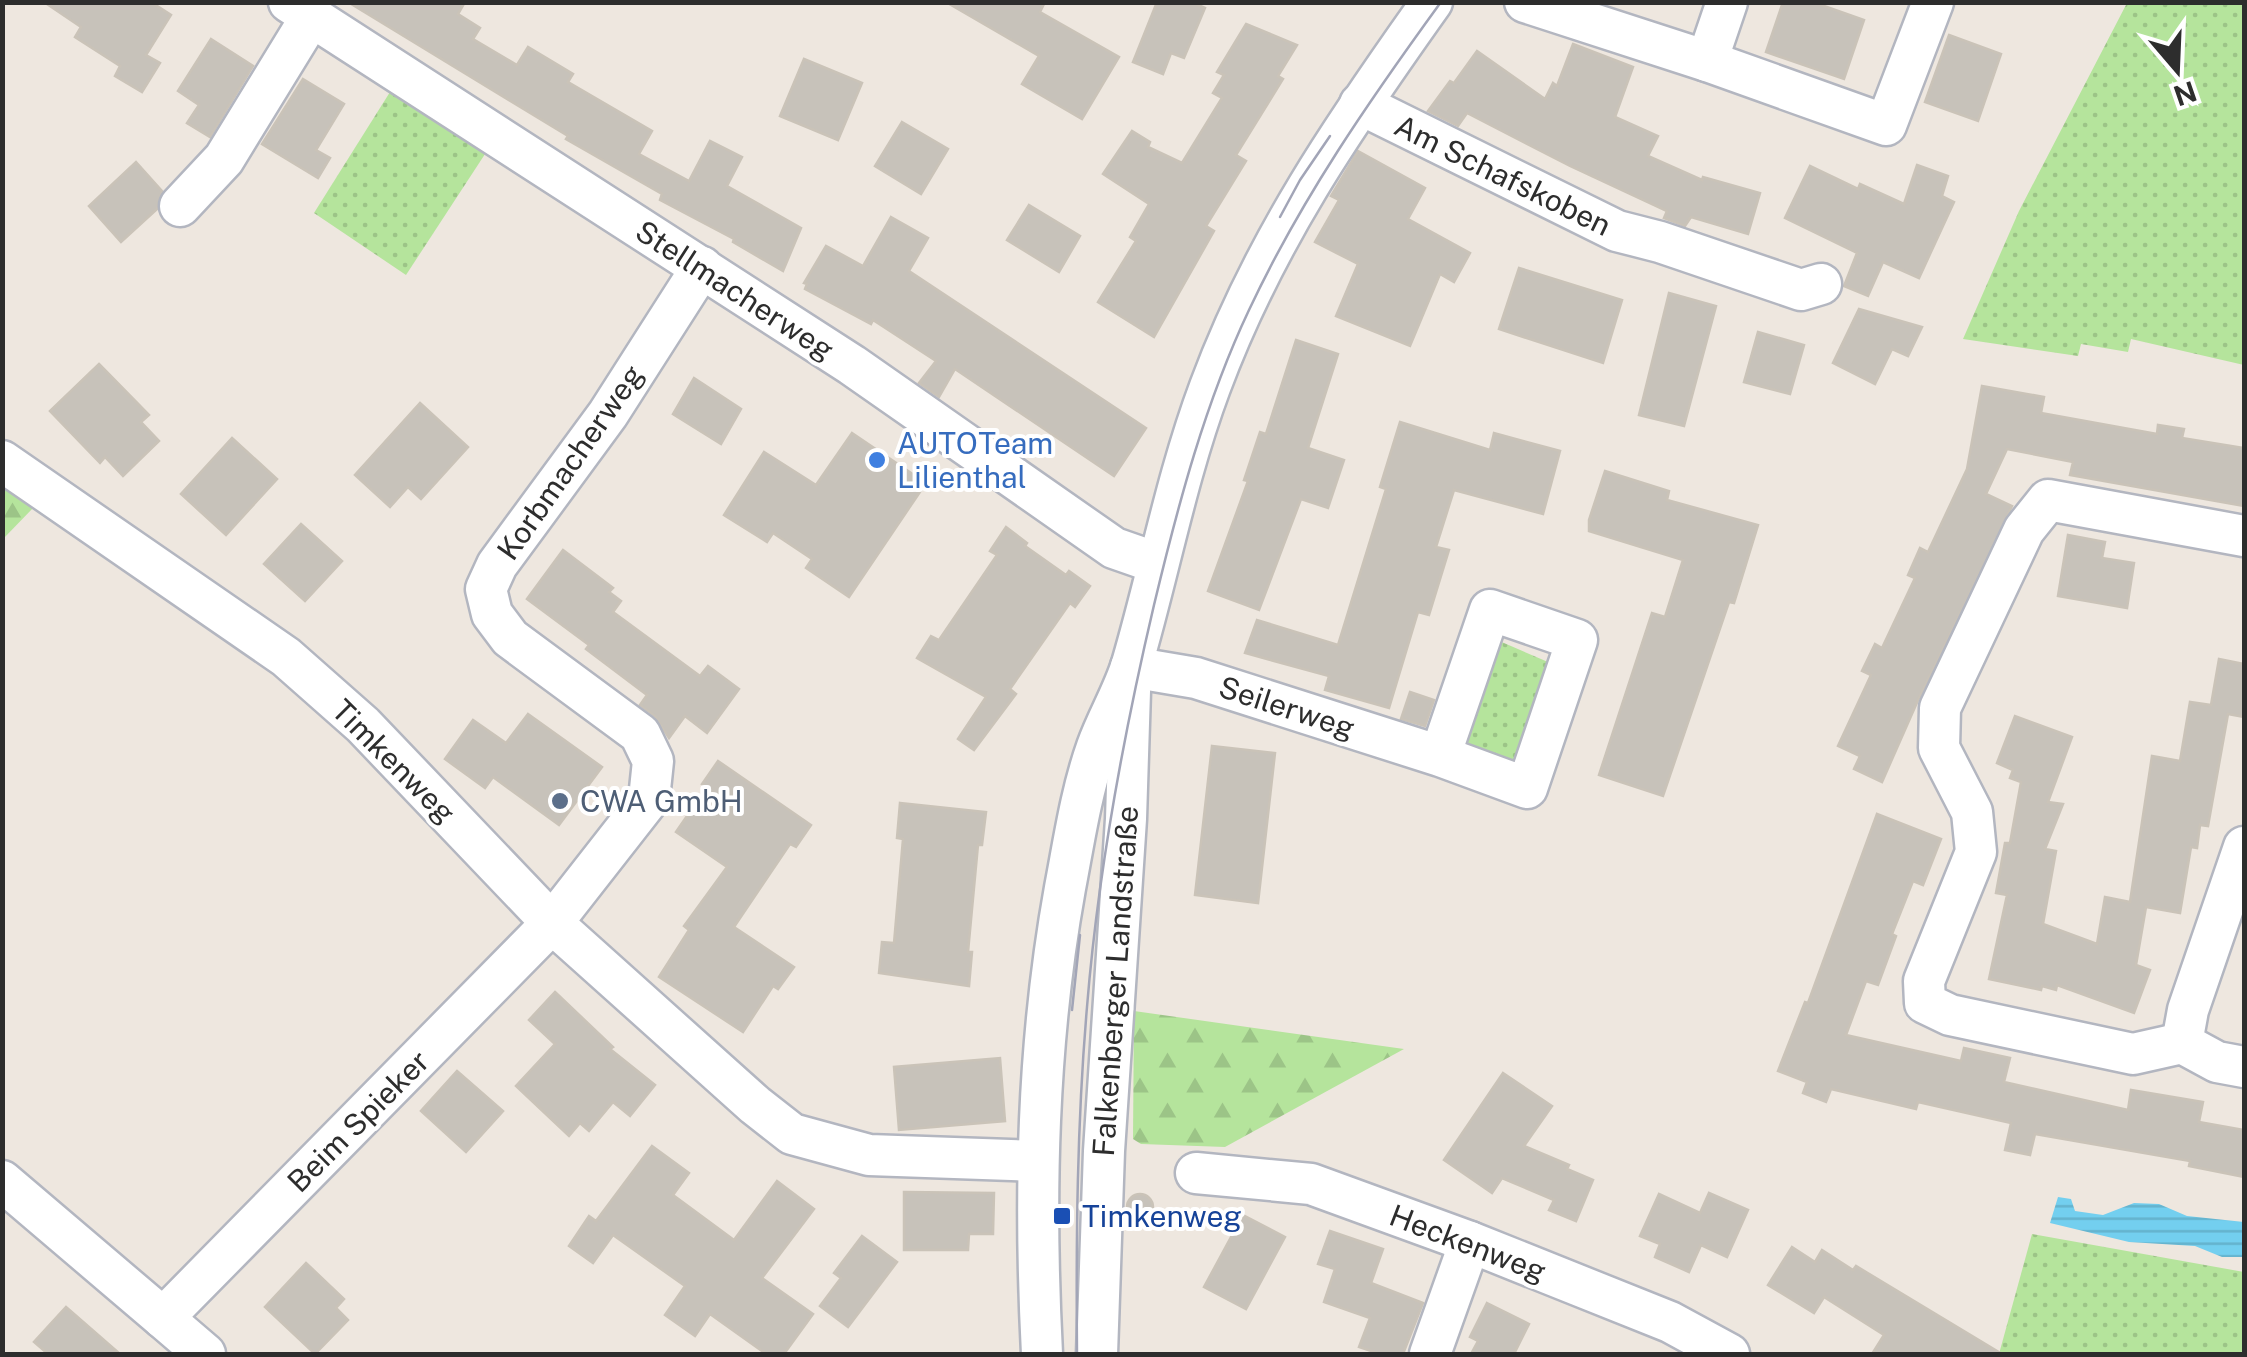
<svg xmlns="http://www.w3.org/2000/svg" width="2247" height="1357" font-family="'Public Sans',sans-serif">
<defs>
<pattern id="grass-dots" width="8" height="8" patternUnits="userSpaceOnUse" patternTransform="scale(2.5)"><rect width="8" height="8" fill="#b5e49c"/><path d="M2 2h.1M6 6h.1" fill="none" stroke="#9cc487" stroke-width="1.8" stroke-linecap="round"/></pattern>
<pattern id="forest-firs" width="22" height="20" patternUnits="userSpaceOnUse" patternTransform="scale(2.5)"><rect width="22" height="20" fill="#b5e49c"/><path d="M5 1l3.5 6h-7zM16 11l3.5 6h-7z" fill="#9cc487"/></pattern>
<pattern id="water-rules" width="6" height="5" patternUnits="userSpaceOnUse" patternTransform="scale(2.5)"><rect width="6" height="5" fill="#73cfef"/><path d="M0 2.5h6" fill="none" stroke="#64b2cd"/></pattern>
</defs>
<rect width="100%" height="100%" fill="#eee7df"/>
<g fill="url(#grass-dots)">
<path d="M2127,3H2244V365L2131,339L2128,352L2081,344L2078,356L1963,339L2019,211Z"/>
<path d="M390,92L487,151L406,275L314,213Z"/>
<path d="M1497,640L1548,662L1515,771L1461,753Z"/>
<path d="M2032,1234L2244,1272V1354H1999Z"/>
</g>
<g fill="url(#forest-firs)">
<path d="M3,486L34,507L3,539Z"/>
<path d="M1134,1011L1404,1049L1225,1147L1141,1144L1133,1139Z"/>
</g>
<path fill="url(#water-rules)" d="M2058,1197L2071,1199L2075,1211L2103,1215L2134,1203L2159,1204L2187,1216L2244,1222V1257H2222L2195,1246L2129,1242L2050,1223Z"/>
<g fill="#c7c2ba" stroke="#cac3b8" stroke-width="2.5">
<path d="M44,2H151L171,15L146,55L160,63L142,92L115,76L120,66L75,37L81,27Z"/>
<path d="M348,2H465L458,14L480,28L473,39L517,65L528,47L573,74L568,82L652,131L639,154L689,181L710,141L742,157L727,186L801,228L783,271L733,242L734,239L660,200L662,194L566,139L568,136Z"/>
<path d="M946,2H1045L1040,12L1119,57L1082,119L1022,84L1039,56Z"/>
<path d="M1157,2H1192L1205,8L1184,58L1171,53L1163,74L1133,62Z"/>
<path d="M1783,2H1813L1864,20L1844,79L1766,52Z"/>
<path d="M1246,24L1297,45L1278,76L1283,79L1236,155L1246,161L1206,226L1214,231L1154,337L1098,302L1136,241L1130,237L1149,204L1103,174L1132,131L1150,142L1148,147L1182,163L1222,98L1213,93L1224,75L1217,72Z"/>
<path d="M1949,35L2001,54L1978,121L1925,102Z"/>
<path d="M211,39L253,66L210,137L187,123L199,105L178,91Z"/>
<path d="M1573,44L1633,67L1615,117L1658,136L1648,156L1702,180L1703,177L1760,193L1748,234L1691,217L1685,226L1664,218L1667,211L1570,166L1467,113L1458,126L1428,111L1450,81L1454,83L1477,51L1545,99L1553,83L1557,86Z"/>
<path d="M804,59L862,83L838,140L780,116Z"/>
<path d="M303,79L344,104L316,150L330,158L318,178L262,144Z"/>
<path d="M902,122L948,149L921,194L875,166Z"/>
<path d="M1358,151L1425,188L1408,219L1470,253L1454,282L1440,274L1410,346L1336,316L1358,264L1315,242L1339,200L1331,196Z"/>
<path d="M136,162L162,191L157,209L121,242L89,206Z"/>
<path d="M1917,165L1948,176L1942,196L1954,202L1919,278L1883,262L1868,296L1844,286L1857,253L1785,218L1810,166L1858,189L1860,184L1904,204Z"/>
<path d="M1029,205L1080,236L1059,272L1007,240Z"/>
<path d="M891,217L928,238L909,271L1146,428L1114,476L955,369L939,397L919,383L936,361L873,320L871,324L805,289L807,284L804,283L826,246L863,266Z"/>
<path d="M1519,268L1622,300L1603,363L1499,329Z"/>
<path d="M1669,293L1716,306L1684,426L1639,415Z"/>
<path d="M1859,309L1922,327L1908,356L1892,349L1875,384L1833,363Z"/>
<path d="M1758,332L1804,345L1790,394L1744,382Z"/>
<path d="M1296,340L1338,354L1308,448L1344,460L1328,508L1301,499L1259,610L1208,591L1248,481L1244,480L1260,432L1266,434Z"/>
<path d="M99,364L149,415L141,422L159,441L123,476L105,457L100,463L50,411Z"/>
<path d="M694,378L741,409L721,444L673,414Z"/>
<path d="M1982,386L2044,397L2041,413L2157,434L2158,425L2184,429L2182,438L2244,448V506L2070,475L2073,462L2007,449L1986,494L2012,506L1919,698L1882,782L1854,769L1860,756L1838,746L1871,675L1862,671L1875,644L1882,648L1915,578L1908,575L1920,548L1928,552L1967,469Z"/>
<path d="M420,403L468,447L421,499L408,487L390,507L355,475Z"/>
<path d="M1400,422L1490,450L1494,433L1560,451L1543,514L1454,490L1436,547L1449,550L1429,615L1418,612L1389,708L1325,690L1329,676L1245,653L1257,620L1338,645L1386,489L1380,487Z"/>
<path d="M852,433L926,483L849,597L806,568L812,559L773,533L767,542L724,515L764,452L816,485Z"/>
<path d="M232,438L277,479L226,535L181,494Z"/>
<path d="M1605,471L1669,491L1667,500L1758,525L1734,603L1729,602L1663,796L1599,775L1652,613L1665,617L1683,560L1589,531V520Z"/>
<path d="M301,524L342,561L305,601L264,564Z"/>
<path d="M1006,527L1027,543L1025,546L1066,575L1069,571L1090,586L1075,607L1070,603L1010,689L1016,694L974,750L958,739L986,697L917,658L931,636L939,640L997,555L990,551Z"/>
<path d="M2068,535L2105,542L2102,558L2134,563L2127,608L2058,596Z"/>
<path d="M563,550L613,588L609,592L621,601L613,612L700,676L708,666L739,689L707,733L685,716L669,738L655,716L640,705L647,695L586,649L589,645L527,599Z"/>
<path d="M2219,659L2244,664V717L2228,714L2208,826L2200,825L2197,848L2191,847L2180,913L2146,907L2136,965L2150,970L2134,1013L2057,985L2056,990L2042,986L2041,990L1989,979L2007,895L1996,893L2005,843H2010L2021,782L2010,778L2013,770L1997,763L2015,716L2072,737L2048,802L2063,804L2045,849L2056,851L2043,924L2097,944L2105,897L2130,902L2152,756L2180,761L2190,702L2211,705Z"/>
<path d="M1410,692L1434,700L1425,726L1401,719Z"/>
<path d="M528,714L602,767L559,825L493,777L485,788L445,759L473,720L506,743Z"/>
<path d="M1212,746L1275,753L1258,903L1195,895Z"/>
<path d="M718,761L811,825L796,847L790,844L734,927L794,967L778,989L773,986L743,1032L659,977L689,930L684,926L727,867L676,832L707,787L702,784Z"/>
<path d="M900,803L986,812L982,845H978L968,952H972L969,986L879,973L882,942L894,943L903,839L897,838Z"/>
<path d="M1877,814L1941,839L1923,885L1913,881L1892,934L1896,936L1878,985L1866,981L1846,1035L1961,1061L1964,1048L2010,1058L2004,1082L2128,1110L2131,1090L2203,1102L2199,1122L2244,1130V1177L2189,1166L2190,1161L2035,1134L2030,1155L2005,1150L2011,1123L1918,1102L1916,1109L1831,1089L1826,1102L1803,1093L1807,1082L1778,1071L1805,1002L1808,1003Z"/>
<path d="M555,992L613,1047L610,1049L655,1085L630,1116L613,1102L589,1131L580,1123L569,1136L516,1086L555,1044L529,1020Z"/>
<path d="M1000,1058L1005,1121L899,1130L894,1067Z"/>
<path d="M457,1071L503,1111L466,1152L421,1111Z"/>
<path d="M1503,1073L1552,1106L1524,1146L1569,1165L1567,1169L1593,1180L1576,1221L1549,1210L1554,1200L1502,1178L1492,1193L1444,1160Z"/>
<path d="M652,1146L689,1173L673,1195L734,1240L777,1181L814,1209L762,1278L813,1314L784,1354H766L710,1314L695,1336L665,1315L685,1286L613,1235L593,1263L569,1246L589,1216L596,1221Z"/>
<path d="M904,1192L994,1193L993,1234H969L968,1250H904Z"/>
<path d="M1709,1193L1748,1210L1727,1257L1701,1245L1689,1272L1655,1257L1660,1244L1640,1236L1659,1194L1700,1213Z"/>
<circle cx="1140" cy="1207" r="13"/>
<path d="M1243,1215L1285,1237L1246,1309L1204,1287Z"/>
<path d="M1330,1231L1383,1249L1371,1283L1423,1303L1403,1354H1380L1359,1347L1370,1318L1324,1302L1335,1269L1318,1264Z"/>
<path d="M862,1236L897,1262L848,1327L820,1306L841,1278L834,1273Z"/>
<path d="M1792,1247L1815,1262L1822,1250L1853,1270L1856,1266L2002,1354H1872L1884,1335L1824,1297L1814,1313L1768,1285Z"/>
<path d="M306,1263L344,1299L336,1308L348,1320L315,1354L265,1307Z"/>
<path d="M1487,1303L1529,1324L1514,1354H1471L1478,1341L1470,1337Z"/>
<path d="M66,1307L120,1354H48L34,1342Z"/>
</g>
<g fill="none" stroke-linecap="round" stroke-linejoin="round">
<g stroke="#b3b6c0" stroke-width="45">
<g id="minor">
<path d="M289,2L852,365L1114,548L1157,563"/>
<path d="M1525,2L1707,61L1886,125L1933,2"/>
<path d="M1707,61L1727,2"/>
<path d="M1360,104L1617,231L1660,242L1801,290L1821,284"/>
<path d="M180,206L224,159L311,17"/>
<path d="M2,461L286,657L363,725L552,923L755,1105L792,1134L869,1155L1037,1161"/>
<path d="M2244,536L2048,500L2024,530L1940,708L1939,748L1972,812L1976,852L1924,981L1925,1003L1950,1015L2133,1054L2182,1043L2217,1062L2244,1067"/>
<path d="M1131,667L1196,678L1440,756L1527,788L1577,640L1490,610L1440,756"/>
<path d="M2182,1043L2188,1010L2244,847"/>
<path d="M1196,1173L1311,1184L1470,1242L1670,1322L1729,1354"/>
<path d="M2,1181L163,1318L552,923L649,799L653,761L640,734L510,638L492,614L486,589L497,565L608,414L702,267"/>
<path d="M163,1318L205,1354"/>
<path d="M1042,1354C1034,1197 1037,1043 1065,888C1074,841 1081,792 1097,747C1107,719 1123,693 1132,664C1159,572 1176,478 1210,387C1264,242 1343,127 1432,2"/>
<path d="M1097,1354L1104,1151L1126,819L1130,691"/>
<path d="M1430,1354L1470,1242"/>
</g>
</g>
<use href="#minor" stroke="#fff" stroke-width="40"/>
<g stroke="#a2a5b7" stroke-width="2.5">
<path d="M1280,217L1300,180L1330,136"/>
<path d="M1072,1010L1080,935"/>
<path d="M1077,1354C1076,1238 1077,1123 1087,1007C1098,871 1123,737 1154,605C1178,505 1205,403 1249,310C1301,199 1369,101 1441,2"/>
</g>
</g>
<circle fill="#3f7fe0" stroke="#fff" stroke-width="4" cx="877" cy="460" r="10"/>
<circle fill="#5c6f8a" stroke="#fff" stroke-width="4" cx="560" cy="801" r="10"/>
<rect fill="#1a4fb4" stroke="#fff" stroke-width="4" x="1052" y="1206" width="20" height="20" rx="5"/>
<g text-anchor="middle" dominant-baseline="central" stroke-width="8" stroke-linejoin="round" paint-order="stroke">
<g font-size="30" fill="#2d2d2d" stroke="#fff">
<text transform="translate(1503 175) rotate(26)">Am Schafskoben</text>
<text transform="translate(735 290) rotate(33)">Stellmacherweg</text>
<text transform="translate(570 462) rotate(-55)">Korbmacherweg</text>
<text transform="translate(1287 707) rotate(18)">Seilerweg</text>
<text transform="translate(394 761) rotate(45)">Timkenweg</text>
<text transform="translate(1115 981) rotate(-86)">Falkenberger Landstraße</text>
<text transform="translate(358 1121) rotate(-45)">Beim Spieker</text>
<text transform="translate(1468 1243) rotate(21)">Heckenweg</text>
</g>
<g font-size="30" fill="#366cbe" stroke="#fff" text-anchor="start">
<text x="897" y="443">AUTOTeam<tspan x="897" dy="34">Lilienthal</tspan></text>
</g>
<g font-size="30" fill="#4e5e75" stroke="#fff" text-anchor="start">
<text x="580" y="801">CWA GmbH</text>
</g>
<g font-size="30" fill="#164399" stroke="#fff" text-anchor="start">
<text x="1082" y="1216">Timkenweg</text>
</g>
</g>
<rect width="2247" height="1357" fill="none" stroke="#2d2d2d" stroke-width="10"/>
<g transform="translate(2177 70) rotate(161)" stroke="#ffffff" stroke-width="8" paint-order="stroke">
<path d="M0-8L18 38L0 25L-18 38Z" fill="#2d2d2d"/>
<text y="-15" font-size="28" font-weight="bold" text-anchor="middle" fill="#2d2d2d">N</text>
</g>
</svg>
